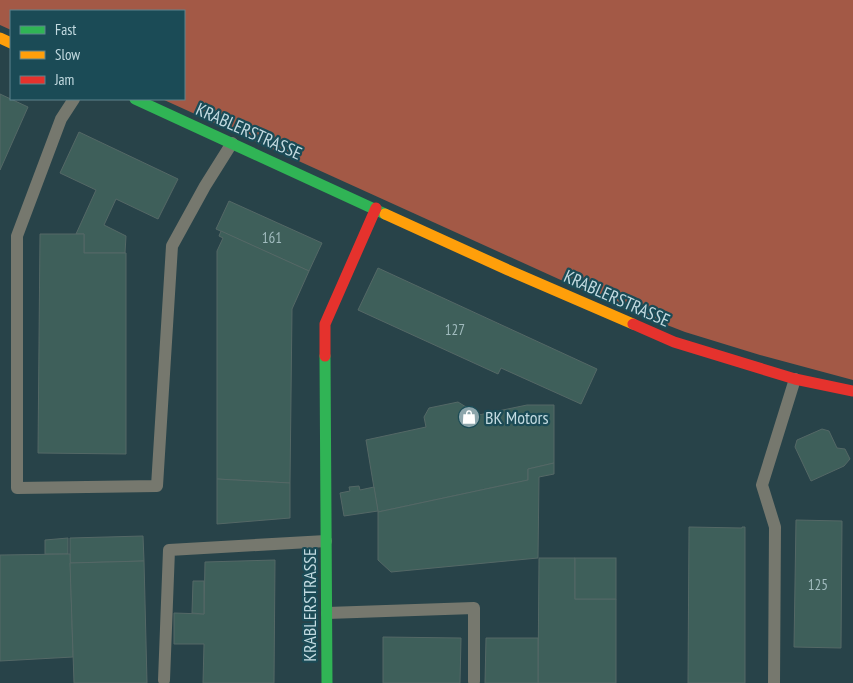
<svg xmlns="http://www.w3.org/2000/svg" width="853" height="683" font-family="'PT Sans Narrow',sans-serif">
<rect width="100%" height="100%" fill="#284349"/>
<path fill="#a35946" d="M0,0H853V380L760,355L685,332L618,306L162,99H184V11H11V30L0,25Z"/>
<g fill="#3e5f5a" stroke="#546866">
<path d="M0,94L28,107L0,170Z"/>
<path d="M79,132L178,179L158,219L116,199L104,225L126,236L125,253H84V234H76L96,190L60,173Z"/>
<path d="M229,201L322,243L309,271L216,229Z"/>
<path d="M221,231L309,271L292,309L290,483L217,479V251L223,238L219,236Z"/>
<path d="M40,234H84V253H126V454L38,453Z"/>
<path d="M378,268L597,369L581,404L501,368L498,374L358,310Z"/>
<path d="M458,402L466,407L469,417L527,405H554V463L528,469V480L378,512L366,440L426,427L424,417L429,408Z"/>
<path d="M822,429L829,431L837,448L845,449L850,459L844,466L811,481L795,447L797,440Z"/>
<path d="M554,463V474L539,477L538,558L391,572L378,560V512L528,480V469Z"/>
<path d="M217,479L290,483V518L217,524Z"/>
<path d="M359,486L360,490L374,487L378,511L344,516L340,493L350,491L349,487Z"/>
<path d="M796,520L842,521L841,648L794,647Z"/>
<path d="M689,527L742,528V527H745V683H688Z"/>
<path d="M143,536L144,561L70,563V538Z"/>
<path d="M68,538V554H45V540Z"/>
<path d="M70,554L73,657L0,661V555Z"/>
<path d="M539,558H575V599H616V683H538Z"/>
<rect x="575" y="558" width="41" height="41"/>
<path d="M275,560L274,683H203L204,644H174V613L204,614L205,562Z"/>
<path d="M144,561L147,683H74L70,563Z"/>
<path d="M193,581H204V614L192,613Z"/>
<path d="M383,637L461,638L460,683H383Z"/>
<path d="M486,638H538V683H485Z"/>
</g>
<g fill="none" stroke-linecap="round" stroke-linejoin="round">
<g stroke="#76786e" stroke-width="12">
<path d="M74,99L61,119L17,236V488L157,486L172,246L205,186L232,143"/>
<path d="M327,613L474,608V681"/>
<path d="M164,680L169,550L326,541"/>
<path d="M774,683L775,527L762,485L795,379"/>
</g>
<g stroke="#30b455" stroke-width="11">
<path d="M135,99L385,214"/>
<path d="M325,356L327,683"/>
</g>
<g stroke="#ff9f0a" stroke-width="11">
<path d="M0,38L11,43"/>
<path d="M385,214L508,270L633,324"/>
</g>
<g stroke="#e5322d" stroke-width="11">
<path d="M633,324L674,342L795,379L853,391"/>
<path d="M325,356V324L376,208"/>
</g>
</g>
<defs>
<g id="shop-disc" transform="scale(1.125)"><circle r="9.5" fill="#8ca5ab" stroke="#1b4b56"/><path d="M-5-2.5h2.3a2.7 3.5 0 0 1 5.4 0H5L5.5 6h-11ZM-1.5-2.5h3a1.5 2.3 0 0 0-3 0Z" fill="#fff"/></g>
</defs>
<g fill-rule="evenodd">
<use href="#shop-disc" x="469" y="417"/>
</g>
<g text-anchor="middle" dominant-baseline="central" stroke-width="4.5" stroke-linejoin="round" paint-order="stroke">
<g font-size="15" fill="#a1bbbe">
<text x="272" y="237">161</text>
<text x="455" y="329">127</text>
<text x="818" y="584">125</text>
</g>
<g font-size="18" fill="#c2dae0" stroke="#1b4b56">
<text transform="translate(249 131) rotate(24)">KRABLERSTRASSE</text>
<text transform="translate(617 298) rotate(24)">KRABLERSTRASSE</text>
<text transform="translate(309 605) rotate(-90)">KRABLERSTRASSE</text>
</g>
<g font-size="18" fill="#c2dae0" stroke="#1b4b56" text-anchor="start">
<text x="485" y="417">BK Motors</text>
</g>
</g>
<rect x="10" y="10" width="175" height="90" fill="#1b4b56" stroke="#5e848d"/>
<rect x="20" y="26" width="25" height="8" fill="#30b455" stroke="#5e848d"/>
<text x="55" y="35" font-size="15" fill="#c2dae0">Fast</text>
<rect x="20" y="51" width="25" height="8" fill="#ff9f0a" stroke="#5e848d"/>
<text x="55" y="60" font-size="15" fill="#c2dae0">Slow</text>
<rect x="20" y="76" width="25" height="8" fill="#e5322d" stroke="#5e848d"/>
<text x="55" y="85" font-size="15" fill="#c2dae0">Jam</text>
</svg>
